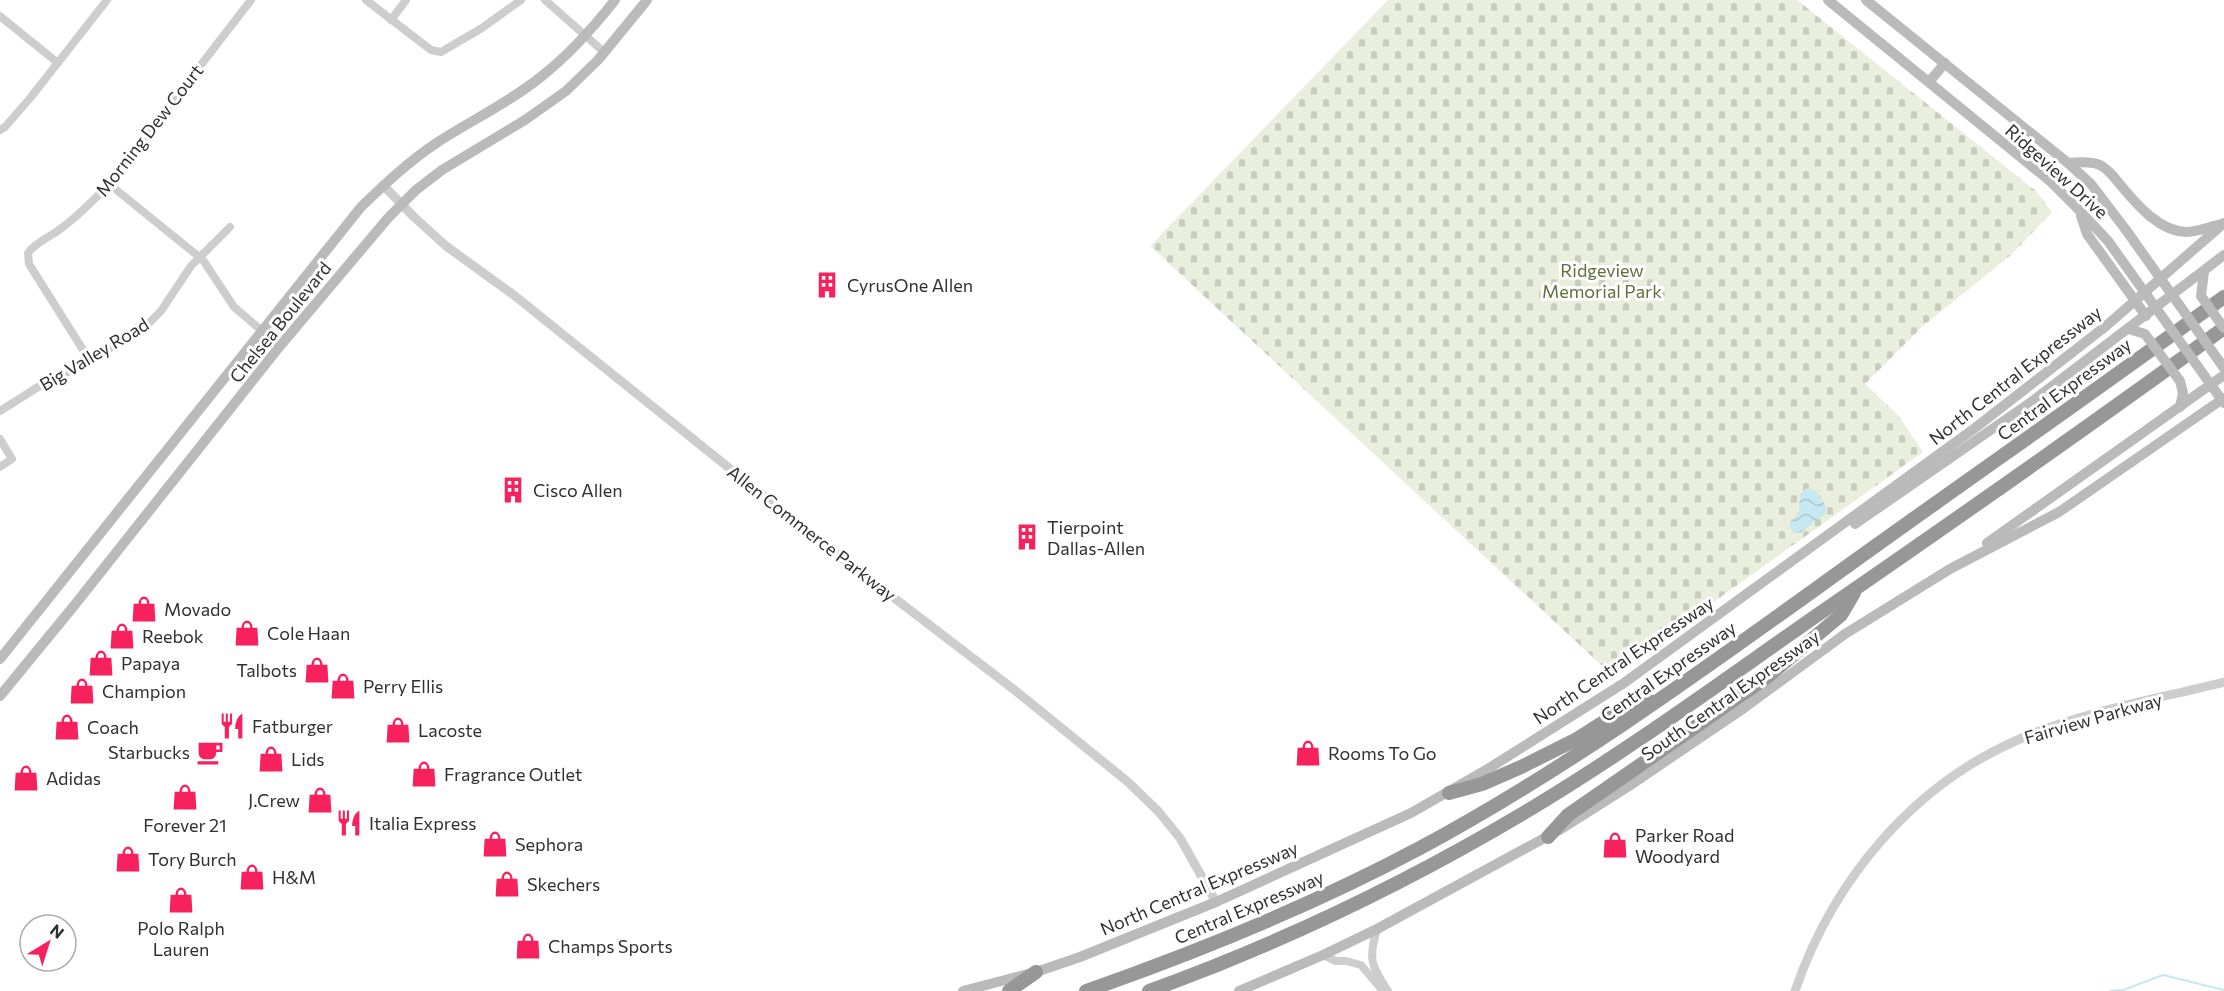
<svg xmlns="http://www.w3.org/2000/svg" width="2224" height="991" font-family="Commissioner,sans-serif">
<defs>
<pattern id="cemetery-stones" width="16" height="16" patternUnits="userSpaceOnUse" patternTransform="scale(1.5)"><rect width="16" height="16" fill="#eaeedc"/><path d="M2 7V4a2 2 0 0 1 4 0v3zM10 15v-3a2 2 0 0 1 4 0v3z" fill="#c9ccbd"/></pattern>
<pattern id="water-waves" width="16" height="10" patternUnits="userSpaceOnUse" patternTransform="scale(1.5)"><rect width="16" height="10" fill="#c7e8f0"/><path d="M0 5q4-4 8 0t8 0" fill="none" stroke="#abc7ce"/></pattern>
</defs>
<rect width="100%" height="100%" fill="#fff"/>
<path fill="url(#cemetery-stones)" d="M1388,0H1797L2036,191L2052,212L2011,255L1923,326L1865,384L1898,415L1923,452L1612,675L1150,246Z"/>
<path fill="url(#water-waves)" d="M1806,488L1816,491L1826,506V513L1800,533H1794L1789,526L1799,512L1800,494Z"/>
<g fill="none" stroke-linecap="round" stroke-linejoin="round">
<path stroke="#c7e8f0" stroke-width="2" d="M2110,991L2123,990L2163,975L2224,990"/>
<g stroke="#cdcdcd" stroke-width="8">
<path d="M366,0L431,50L441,52L482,28L521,0"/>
<path d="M545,0L604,52"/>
<path d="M0,16L58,63"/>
<path d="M391,20L406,0"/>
<path d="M0,130L5,127L31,97L107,0"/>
<path d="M109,184L203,260L234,307L280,346"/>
<path d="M90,361L29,264L28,253C36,242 48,238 59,230C78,216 93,201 109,184L251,0"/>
<path d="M0,411L38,387L90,361L148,324L161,311L191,266L230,227"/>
<path d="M0,439L12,459L0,467"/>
<path d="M1377,929C1368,959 1371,965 1388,991"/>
<path d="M1323,955L1336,961H1346L1361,965L1383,991"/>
</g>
<g stroke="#cdcdcd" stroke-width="9">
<path d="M383,185L414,217L446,246L515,296L825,545L1017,692L1128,782L1158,811L1180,838L1216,902"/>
<path d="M1795,991C1833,880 1913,784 2022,738C2086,711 2157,699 2224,682"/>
</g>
<g stroke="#bababa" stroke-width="10">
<path d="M1828,0L2050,181L2079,210"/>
<path d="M1866,0L2068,163L2091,184L2126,230"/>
<path d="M1929,82L1945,63"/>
<path d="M2068,163C2078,162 2091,161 2100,165C2110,170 2116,180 2123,188C2139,207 2160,231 2186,232C2199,232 2210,226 2223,224"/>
<path d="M1855,524L2034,400L2224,255"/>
<path d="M1987,543L2224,375"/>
<path d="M0,659L361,207C385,184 409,161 438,142C472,120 510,102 542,76C570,54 593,28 615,0"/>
<path d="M0,696L73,607L280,346L388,218L416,190L442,170L525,120L566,91L598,60L647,0"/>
<path d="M963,991L1036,972L1080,957L1216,902L1411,813L1491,767L1624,683L1975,428L2106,326L2224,223"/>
<path d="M1239,991L1323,955L1377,929L1561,829L1629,786L1744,708L1845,634L1950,569L2059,512L2224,398"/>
</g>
<g stroke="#979797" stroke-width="14">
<path d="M1449,793L1482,784L1521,767L1577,739L1618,713L1648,700"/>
<path d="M1548,837L1568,815L1766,678L1841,615L1854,593"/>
<path d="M1009,991L1036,972"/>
<path d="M1086,991C1200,951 1313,905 1420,848C1580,762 1726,653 1874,547C1990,464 2108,382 2224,297"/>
<path d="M1149,991C1279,944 1404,884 1522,814C1623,754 1717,685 1813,618C1951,523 2088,427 2224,328"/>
</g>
<g stroke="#bababa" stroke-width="10">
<path d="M2079,210L2108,241L2224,403"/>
<path d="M2081,216L2087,234L2146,316"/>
<path d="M2126,230L2224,368"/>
<path d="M2204,272L2201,296L2224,328"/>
<path d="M2129,329L2145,334L2180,381L2183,393L2180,407"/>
</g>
</g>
<defs>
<g id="building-bare" transform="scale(2.07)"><path d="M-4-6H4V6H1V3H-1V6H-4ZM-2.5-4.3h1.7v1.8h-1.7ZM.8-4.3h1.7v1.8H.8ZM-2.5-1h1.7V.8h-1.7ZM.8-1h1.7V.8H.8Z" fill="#f7225d" stroke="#fff" stroke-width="2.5" paint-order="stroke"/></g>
<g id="shop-bare" transform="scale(2.07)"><path d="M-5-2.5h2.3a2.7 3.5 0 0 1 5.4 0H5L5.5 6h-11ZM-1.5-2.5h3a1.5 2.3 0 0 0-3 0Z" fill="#f7225d" stroke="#fff" stroke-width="2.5" paint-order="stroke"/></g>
<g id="restaurant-bare" transform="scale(2.07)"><path d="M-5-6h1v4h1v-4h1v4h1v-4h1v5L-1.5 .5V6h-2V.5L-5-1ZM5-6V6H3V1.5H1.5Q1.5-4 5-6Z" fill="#f7225d" stroke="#fff" stroke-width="2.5" paint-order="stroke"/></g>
<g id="cafe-bare" transform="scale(2.07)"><path d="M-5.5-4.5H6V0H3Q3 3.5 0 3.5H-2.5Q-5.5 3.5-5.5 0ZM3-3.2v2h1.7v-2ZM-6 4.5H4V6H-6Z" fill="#f7225d" stroke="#fff" stroke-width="2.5" paint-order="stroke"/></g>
</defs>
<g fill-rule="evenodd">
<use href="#building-bare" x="827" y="285"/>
<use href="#building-bare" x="513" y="490"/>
<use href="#building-bare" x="1027" y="537"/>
<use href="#shop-bare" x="144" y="609"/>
<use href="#shop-bare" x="247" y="633"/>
<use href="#shop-bare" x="122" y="636"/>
<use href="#shop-bare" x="101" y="663"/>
<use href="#shop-bare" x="317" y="670"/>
<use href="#shop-bare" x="343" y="686"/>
<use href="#shop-bare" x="82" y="691"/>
<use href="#restaurant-bare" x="232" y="726"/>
<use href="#shop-bare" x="67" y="727"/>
<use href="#shop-bare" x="398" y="730"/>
<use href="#cafe-bare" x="210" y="752"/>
<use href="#shop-bare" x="1308" y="753"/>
<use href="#shop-bare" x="271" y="759"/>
<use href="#shop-bare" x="424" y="774"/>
<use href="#shop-bare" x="26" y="778"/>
<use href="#shop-bare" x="185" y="797"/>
<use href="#shop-bare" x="320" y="800"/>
<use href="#restaurant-bare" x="349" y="823"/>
<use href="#shop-bare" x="495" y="844"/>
<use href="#shop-bare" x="1615" y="845"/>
<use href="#shop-bare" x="128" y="859"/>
<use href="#shop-bare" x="252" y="877"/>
<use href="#shop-bare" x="507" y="884"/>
<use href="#shop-bare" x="181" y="900"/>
<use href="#shop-bare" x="528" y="946"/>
</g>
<g text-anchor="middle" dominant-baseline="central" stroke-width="6" stroke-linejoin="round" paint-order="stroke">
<g font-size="18" fill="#303030" stroke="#fff">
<text transform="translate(149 130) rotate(-52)">Morning Dew Court</text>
<text transform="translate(2057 171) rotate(42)">Ridgeview Drive</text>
<text transform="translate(280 322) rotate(-51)">Chelsea Boulevard</text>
<text transform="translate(94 354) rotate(-31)">Big Valley Road</text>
<text transform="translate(2015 375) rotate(-38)">North Central Expressway</text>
<text transform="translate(2064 389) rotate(-36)">Central Expressway</text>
<text transform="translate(812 533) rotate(38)">Allen Commerce Parkway</text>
<text transform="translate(1623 660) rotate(-34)">North Central Expressway</text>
<text transform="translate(1668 671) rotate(-35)">Central Expressway</text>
<text transform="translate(1730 695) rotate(-35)">South Central Expressway</text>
<text transform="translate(2093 718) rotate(-16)">Fairview Parkway</text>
<text transform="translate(1199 888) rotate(-23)">North Central Expressway</text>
<text transform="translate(1249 907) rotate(-23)">Central Expressway</text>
</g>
<g font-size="18" fill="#5e7038" stroke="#fff">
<text x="1602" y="270">Ridgeview<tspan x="1602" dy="21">Memorial Park</tspan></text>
</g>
<g font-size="18" fill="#303030" stroke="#fff" text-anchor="start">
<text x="847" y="285">CyrusOne Allen</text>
<text x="533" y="490">Cisco Allen</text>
<text x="1047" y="527">Tierpoint<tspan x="1047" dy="21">Dallas-Allen</tspan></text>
<text x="164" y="609">Movado</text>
<text x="267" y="633">Cole Haan</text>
<text x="142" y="636">Reebok</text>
<text x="121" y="663">Papaya</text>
<text x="297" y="670" text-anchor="end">Talbots</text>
<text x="363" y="686">Perry Ellis</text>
<text x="102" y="691">Champion</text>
<text x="252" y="726">Fatburger</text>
<text x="87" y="727">Coach</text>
<text x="418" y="730">Lacoste</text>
<text x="190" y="752" text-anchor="end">Starbucks</text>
<text x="1328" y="753">Rooms To Go</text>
<text x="291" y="759">Lids</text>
<text x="444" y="774">Fragrance Outlet</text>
<text x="46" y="778">Adidas</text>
<text x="300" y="800" text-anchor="end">J.Crew</text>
<text x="369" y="823">Italia Express</text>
<text x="185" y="825" text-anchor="middle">Forever 21</text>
<text x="1635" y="835">Parker Road<tspan x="1635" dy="21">Woodyard</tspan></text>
<text x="515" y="844">Sephora</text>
<text x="148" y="859">Tory Burch</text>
<text x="272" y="877">H&amp;M</text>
<text x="527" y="884">Skechers</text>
<text x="181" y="928" text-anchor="middle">Polo Ralph<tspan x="181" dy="21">Lauren</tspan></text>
<text x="548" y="946">Champs Sports</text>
</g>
</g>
<g transform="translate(48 943) rotate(38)"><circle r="28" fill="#ffffff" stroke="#acacac" stroke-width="1.5"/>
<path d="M0-4.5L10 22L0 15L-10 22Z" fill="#f7225d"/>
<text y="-9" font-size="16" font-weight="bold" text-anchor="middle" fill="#303030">N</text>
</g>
</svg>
